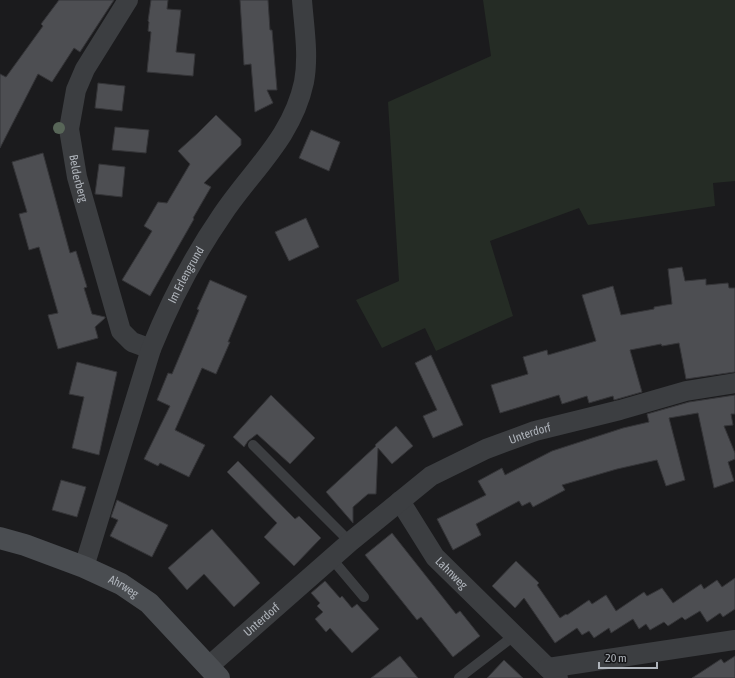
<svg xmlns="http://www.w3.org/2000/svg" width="735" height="678" font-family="'Asap Condensed',sans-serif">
<rect width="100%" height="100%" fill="#1b1b1d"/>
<path fill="#252c25" d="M483,0H735V181L713,183L715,206L588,225L579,208L490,241L513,316L436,351L425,328L382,348L356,300L399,281L388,102L491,56Z"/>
<g fill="#4d4e52" stroke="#353538">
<path d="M59,0H114L80,52L74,48L52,82L38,74L0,148V74L6,77L43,26L41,24Z"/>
<path d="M151,0H168L167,9L181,10L176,52L195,54L193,76L147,72L151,32L148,31L149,22L148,21Z"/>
<path d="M240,0H268L270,30H272L277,90H267L273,103L255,112L251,64L244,65Z"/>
<path d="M98,83L125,86L122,111L95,108Z"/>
<path d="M216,115L241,139V145L204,183L211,187L193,218L194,219L150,296L122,280L152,231L144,226L158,202L167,203L190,164L178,151L198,133Z"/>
<path d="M115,127L149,130L146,153L112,150Z"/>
<path d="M311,130L340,142L329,171L299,158Z"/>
<path d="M43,153L70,253L76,251L87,287L84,288L92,314L105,317V318L95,327L98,338L58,349L48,315L58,313L39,247L29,250L19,214L27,212L12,162Z"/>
<path d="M99,164L125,167L122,197L95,194Z"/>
<path d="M306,218L319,247L289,261L275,232Z"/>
<path d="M682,267L685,281L706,279V285L728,283L729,288H735V372L686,379L679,343L662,346L661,344L630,350L642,392L614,400L613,396L589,403L587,396L562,404L559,395L500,413L491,385L528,374L523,357L547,350L548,355L596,341L582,295L613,286L621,315L654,309V307L672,304L668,269Z"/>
<path d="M210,280L247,296L228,342H230L216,374L202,368L175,430L205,445L189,477L160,463L158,466L144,459L170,406L157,400L168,373L172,374L199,310L197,309Z"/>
<path d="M431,355L463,425L433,438L423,416L437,410L415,363Z"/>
<path d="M77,362L117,372L99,455L72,448L84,397L69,394Z"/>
<path d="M271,395L315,438L290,464L257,434L248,441L244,447L233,437Z"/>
<path d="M735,395V414H731L733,425L724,426L735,453V459L728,462L734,481L714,488L698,413L669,418L685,480L666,486L657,460L617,469L562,485L565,490L533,507L530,502L522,506L519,501L476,524L481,535L453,550L437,519L486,495L478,481L502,468L505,475L552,451L623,428L649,422L647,414L689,402Z"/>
<path d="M396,426L413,446L392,464L378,448L376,494H368L353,507V523L326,492L376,446L375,445Z"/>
<path d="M238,461L295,519L299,516L321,538L294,566L264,537L277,523L227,472Z"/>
<path d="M61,480L86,487L77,517L52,510Z"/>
<path d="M117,500L168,525L152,557L110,536L118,520L111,517Z"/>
<path d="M212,529L260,583L234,607L204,574L187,590L168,568Z"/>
<path d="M392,533L456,614L460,611L480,636L453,657L421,617L417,620L365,555Z"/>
<path d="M516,561L539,583L537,585L560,618L566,614L567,615L589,600L592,604L606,595L616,611L644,592L647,596L662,588L673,603L701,584L704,589L717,580L722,587L735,578V609L723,617L720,613L707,622L700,611L685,620L682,617L668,626L664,622L650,630L646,624L639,629L633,619L611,633L609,628L594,638L589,631L582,635L577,628L555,643L524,598L515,608L492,586Z"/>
<path d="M325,581L340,598L342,596L352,608L357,604L379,629L352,653L330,628L326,632L315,619L323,612L317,606L320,603L311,593Z"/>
<path d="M400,656L418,678H371Z"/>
<path d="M735,656V678H692L721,659L724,663Z"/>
<path d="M504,660L523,678H487Z"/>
</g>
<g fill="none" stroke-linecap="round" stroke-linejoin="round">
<g stroke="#3c3e41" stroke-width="10">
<path d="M253,445L350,542"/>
<path d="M332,559L364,597"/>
<path d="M459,678L515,635"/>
</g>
<g stroke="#3c3e41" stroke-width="20">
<path id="s1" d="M128,0L85,69L76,90L69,129L77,177L121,331L132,342L151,349"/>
<path id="s2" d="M400,501L435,557L558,678"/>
<path id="s3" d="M84,567L151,349C170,302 193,257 222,215C252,170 292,138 304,82C309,55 304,27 302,0"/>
<path id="s4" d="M209,666L350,542L431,476L486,449L535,431L620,410L686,391L735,383"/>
<path d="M548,668L735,640"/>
</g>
<path stroke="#4a4d51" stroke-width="22" id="s5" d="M0,538L25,545L84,567L121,584L149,603L219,678"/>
</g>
<circle fill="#586658" cx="59" cy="128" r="6"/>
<g text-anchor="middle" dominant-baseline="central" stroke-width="3.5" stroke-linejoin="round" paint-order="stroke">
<g font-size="12" fill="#afb4bb" stroke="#161618">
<text stroke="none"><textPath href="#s1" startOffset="194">Belderberg</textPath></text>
<text stroke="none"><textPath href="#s3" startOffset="310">Im Erlengrund</textPath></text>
<text stroke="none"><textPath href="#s4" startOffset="400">Unterdorf</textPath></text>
<text stroke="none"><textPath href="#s2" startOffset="89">Lahnweg</textPath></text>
<text stroke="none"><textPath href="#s5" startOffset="133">Ahrweg</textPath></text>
<text stroke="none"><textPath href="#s4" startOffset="70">Unterdorf</textPath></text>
</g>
</g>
<path d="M599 662v6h58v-6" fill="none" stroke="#afb4bb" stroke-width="2"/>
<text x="605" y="662" font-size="12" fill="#afb4bb" stroke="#161618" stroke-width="3" paint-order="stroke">20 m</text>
</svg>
